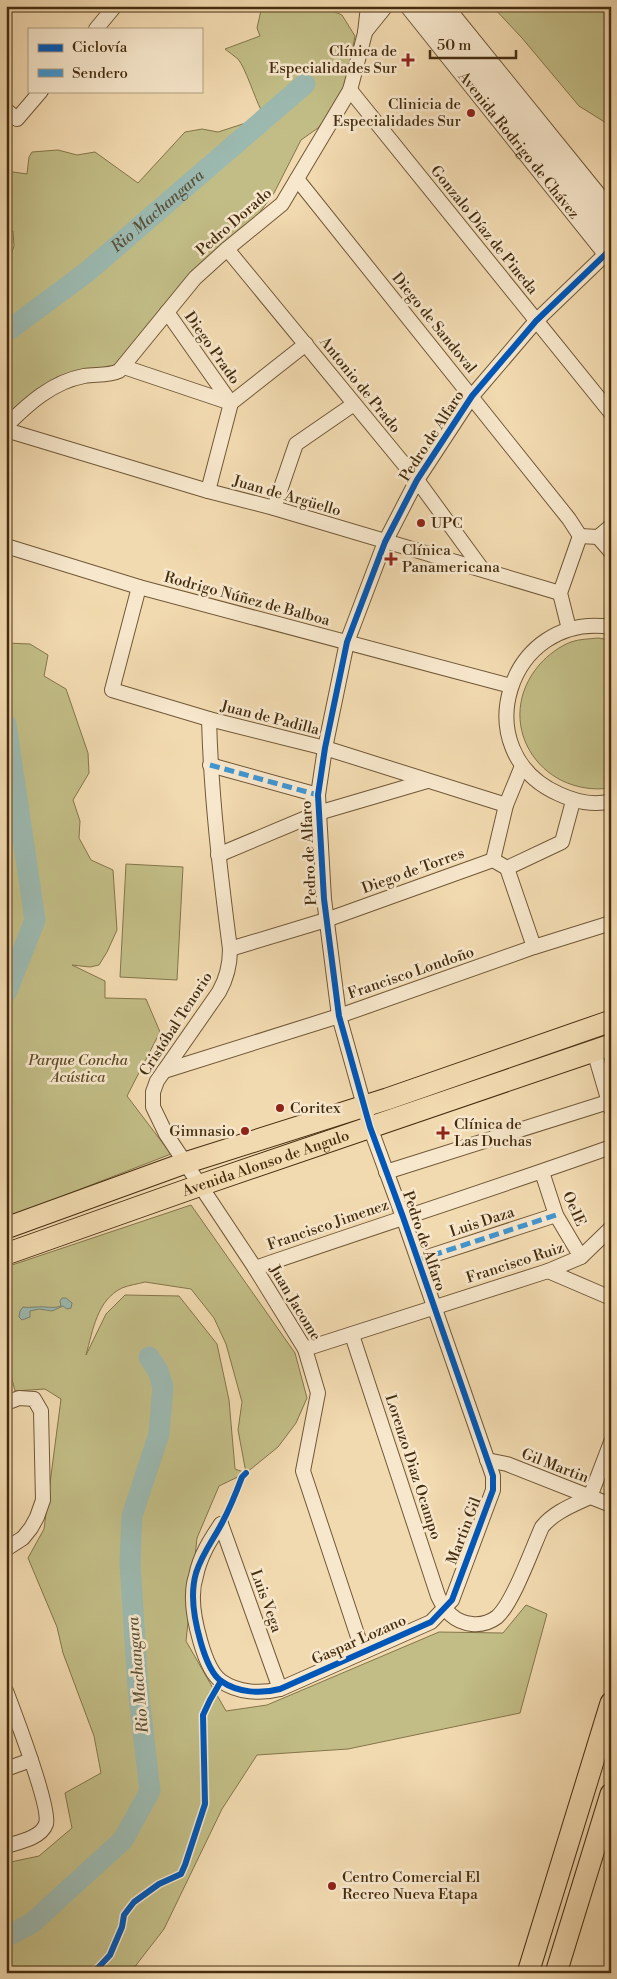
<svg xmlns="http://www.w3.org/2000/svg" width="617" height="1979" font-family="'Libre Bodoni',serif">
<rect width="100%" height="100%" fill="#f2dab0"/>
<filter id="stains"><feTurbulence type="fractalNoise" baseFrequency=".004" numOctaves="4"/><feColorMatrix values="0 0 0 0 .2 0 0 0 0 .09 0 0 0 0 .02 0 0 0 .5 -.17"/></filter>
<radialGradient id="worn" r=".72"><stop offset=".6" stop-color="#630" stop-opacity="0"/><stop offset="1" stop-color="#630" stop-opacity=".3"/></radialGradient>
<g fill="#c2bd86" stroke="#84754a" fill-rule="evenodd">
<path d="M262,6H321L342,15L355,36L346,84L335,107L318,128L301,140L274,193L260,212L129,362L52,387L11,426L6,437V269L14,246L13,231L6,226V171L27,174L29,157L32,152L58,150L77,155L95,152L138,183L185,132L202,129L218,132L255,120L261,110C254,96 246,69 238,59C234,56 229,52 225,49L260,36L257,28Z"/>
<path d="M492,6H611V126L579,106L522,38Z"/>
<path d="M598,638L611,640V788C538,798 491,720 540,664C548,655 560,646 571,642C579,639 589,639 598,638Z"/>
<path d="M6,643L30,644L48,655L44,676L66,689L88,753L89,773L73,800L80,821L79,838L91,860L113,870L117,930L107,952L99,965L90,967L72,965L105,981V998L146,999L160,1032L127,1096L171,1154L6,1218Z"/>
<path d="M126,864L183,867L177,980L120,977Z"/>
<path d="M191,1205L295,1353L307,1398L296,1423L278,1447L246,1473L219,1486L197,1538L186,1641L226,1711L267,1705L439,1632L503,1633L526,1605L547,1614L520,1713L348,1749L257,1755L222,1809L164,1929L130,1973H6V1863L39,1856L72,1828L65,1793L101,1773L94,1736L63,1653L57,1627L28,1558L44,1529L61,1399L45,1389L15,1391L6,1356V1267ZM145,1282L191,1289L214,1318L226,1344L242,1402L238,1430L246,1473L235,1469L229,1400L217,1344L179,1296L125,1295L106,1314L86,1355C93,1330 97,1300 122,1288C129,1285 138,1284 145,1282Z"/>
</g>
<path fill="#9cbab1" stroke="#798270" d="M62,1298H66L72,1303L71,1308L67,1309L63,1306L52,1311L39,1309L30,1311V1317L22,1320L19,1317L20,1311L23,1307C29,1308 30,1307 36,1307C45,1306 52,1309 61,1306L60,1301Z"/>
<g fill="none" stroke-linecap="round" stroke-linejoin="round">
<g stroke="#9cbab1" stroke-width="21">
<path id="s1" d="M6,332L87,272L305,84"/>
<path d="M6,724L35,920L6,993"/>
<path d="M6,1937L32,1923L123,1840L150,1791L138,1688L130,1563L132,1516L159,1434L161,1410L163,1387L158,1371L149,1357"/>
</g>
<g stroke="#705837" stroke-width="16">
<g id="minor">
<path d="M96,29L115,6"/>
<path d="M365,32L386,6"/>
<path d="M350,90L611,413"/>
<path d="M6,110L17,119L41,91"/>
<path d="M297,179L569,519L580,536"/>
<path d="M227,249L417,480L482,569"/>
<path d="M167,312L231,403"/>
<path d="M124,367L231,403"/>
<path d="M6,426C28,404 52,382 84,376C96,374 108,376 119,371L195,278L227,249L282,204L350,90L365,33L368,6"/>
<path d="M6,430L208,491L274,508L560,593"/>
<path d="M208,491L231,403L306,344"/>
<path d="M274,508L296,444L354,404"/>
<path d="M580,536L598,537L611,526"/>
<path d="M598,537L611,552"/>
<path d="M6,546L139,587L511,686"/>
<path d="M139,587L112,690L209,719L325,748L506,805"/>
<path d="M611,627C508,611 464,752 559,794C574,801 594,806 611,801"/>
<path d="M569,629L560,593L580,536"/>
<path d="M209,719C211,796 220,872 230,949C230,965 227,978 219,992L157,1081L153,1092V1107L166,1134L255,1268L305,1349L318,1393L303,1471L363,1652"/>
<path d="M210,765L318,795"/>
<path d="M218,855L318,813L427,781"/>
<path d="M493,860L507,868L562,842L573,801"/>
<path d="M493,860L506,805L522,766"/>
<path d="M507,868L534,947"/>
<path d="M230,949L326,920L493,860"/>
<path d="M594,1051L611,1109"/>
<path d="M164,1071L339,1016L534,947L611,923"/>
<path d="M386,1172L608,1102"/>
<path d="M542,1172L556,1215L581,1257"/>
<path d="M418,1260L556,1215"/>
<path d="M255,1268C374,1227 493,1189 611,1147"/>
<path d="M548,1271L611,1298"/>
<path d="M352,1335L438,1596C445,1611 454,1622 472,1624C481,1625 489,1623 497,1617C513,1603 532,1549 542,1527C554,1512 573,1505 590,1497L611,1442"/>
<path d="M305,1349L548,1271L581,1257L611,1228"/>
<path d="M6,1403L19,1398L34,1399L41,1411L43,1500L37,1517L31,1528L23,1538L6,1549"/>
<path d="M487,1460L507,1464L611,1505"/>
<path d="M221,1524C210,1540 200,1556 196,1576C194,1582 193,1589 193,1595C192,1615 204,1669 221,1681C238,1693 261,1694 280,1689L431,1622L452,1600L493,1490V1476L403,1217L370,1127L339,1016L324,899L318,795L325,748L347,642L385,542L417,480L472,396L536,321L611,249"/>
<path d="M221,1524L280,1689"/>
<path d="M6,1691C14,1712 51,1808 46,1824C41,1838 19,1842 6,1846"/>
<path d="M6,1769L31,1760"/>
</g>
</g>
<g stroke="#705837" stroke-width="18">
<g id="tertiary">
<path id="s2" d="M408,6L611,260"/>
<path d="M445,6L611,211"/>
</g>
</g>
<g stroke="#452d0f" stroke-width="21">
<path id="secondary" d="M428,6L461,51L611,236"/>
</g>
<g stroke="#452d0f" stroke-width="23">
<g id="primary">
<path d="M6,1228L185,1163L387,1099L611,1021"/>
<path id="s3" d="M6,1254L201,1185L611,1045"/>
<path d="M528,1973L611,1703"/>
<path d="M556,1973L611,1794"/>
</g>
</g>
<use href="#minor" stroke="#f7e7cc" stroke-width="14"/>
<use href="#tertiary" stroke="#f7e7cc" stroke-width="16"/>
<use href="#secondary" stroke="#f7e7cc" stroke-width="19"/>
<use href="#primary" stroke="#f2dab0" stroke-width="21"/>
<g stroke="#4096d2" stroke-width="5" stroke-dasharray="10 5" stroke-linecap="butt">
<path d="M210,765L318,795"/>
<path d="M418,1260L556,1215"/>
</g>
<g stroke="#f7e7cc" stroke-width="9">
<g id="cycleway">
<path d="M246,1473L242,1477C236,1493 230,1508 222,1523C213,1540 202,1554 196,1573C194,1580 193,1589 193,1596C193,1617 204,1669 221,1681C238,1693 261,1694 280,1689L431,1622L452,1600L493,1490V1476L403,1217L370,1127L339,1016L324,899L318,795L325,748L347,642L385,542L417,480L472,396L536,321L611,249"/>
<path d="M89,1973L97,1969L110,1955L122,1927L124,1915L134,1902L159,1884L181,1874L185,1865L205,1804L203,1715L210,1700L221,1681"/>
</g>
</g>
<use href="#cycleway" stroke="#0057b8" stroke-width="6"/>
</g>
<g fill="#8f2418" stroke="#f7e7cc" stroke-width="2">
<path d="M405.5 52.5h5v5h5v5h-5v5h-5v-5h-5v-5h5z"/>
<circle cx="471" cy="113" r="5"/>
<circle cx="421" cy="523" r="5"/>
<path d="M388.5 551.5h5v5h5v5h-5v5h-5v-5h-5v-5h5z"/>
<circle cx="280" cy="1108" r="5"/>
<circle cx="245" cy="1131" r="5"/>
<path d="M440.5 1125.5h5v5h5v5h-5v5h-5v-5h-5v-5h5z"/>
<circle cx="332" cy="1886" r="5"/>
</g>
<g text-anchor="middle" dominant-baseline="central" stroke-width="5" stroke-linejoin="round" paint-order="stroke">
<g font-size="15" fill="#452d0f" stroke="#f7e7cc" text-anchor="start">
<text x="397" y="51" text-anchor="end">Clínica de<tspan x="397" dy="17">Especialidades Sur</tspan></text>
<text x="461" y="104" text-anchor="end">Clinicia de<tspan x="461" dy="17">Especialidades Sur</tspan></text>
<text x="431" y="523">UPC</text>
<text x="402" y="550">Clínica<tspan x="402" dy="17">Panamericana</tspan></text>
<text x="290" y="1108">Coritex</text>
<text x="454" y="1124">Clínica de<tspan x="454" dy="17">Las Duchas</tspan></text>
<text x="235" y="1131" text-anchor="end">Gimnasio</text>
<text x="342" y="1877">Centro Comercial El<tspan x="342" dy="17">Recreo Nueva Etapa</tspan></text>
</g>
<g font-size="15" fill="#452d0f" stroke="#f7e7cc">
<text stroke="none"><textPath href="#s2" startOffset="178">Avenida Rodrigo de Chávez</textPath></text>
<text transform="translate(234 222) rotate(-41)">Pedro Dorado</text>
<text transform="translate(484 230) rotate(51)">Gonzalo Díaz de Pineda</text>
<text transform="translate(434 323) rotate(51)">Diego de Sandoval</text>
<text transform="translate(212 348) rotate(55)">Diego Prado</text>
<text transform="translate(360 385) rotate(51)">Antonio de Prado</text>
<text transform="translate(432 436) rotate(-57)">Pedro de Alfaro</text>
<text transform="translate(287 496) rotate(16)">Juan de Argüello</text>
<text transform="translate(247 599) rotate(15)">Rodrigo Núñez de Balboa</text>
<text transform="translate(270 718) rotate(14)">Juan de Padilla</text>
<text transform="translate(309 853) rotate(-93)">Pedro de Alfaro</text>
<text transform="translate(413 871) rotate(-20)">Diego de Torres</text>
<text transform="translate(411 973) rotate(-19)">Francisco Londoño</text>
<text transform="translate(176 1024) rotate(-57)">Cristóbal Tenorio</text>
<text stroke="none"><textPath href="#s3" startOffset="275">Avenida Alonso de Angulo</textPath></text>
<text transform="translate(574 1209) rotate(66)">Oe1E</text>
<text transform="translate(482 1222) rotate(-18)">Luis Daza</text>
<text transform="translate(328 1225) rotate(-19)">Francisco Jimenez</text>
<text transform="translate(424 1241) rotate(71)">Pedro de Alfaro</text>
<text transform="translate(515 1263) rotate(-18)">Francisco Ruiz</text>
<text transform="translate(295 1303) rotate(59)">Juan Jacome</text>
<text transform="translate(555 1466) rotate(21)">Gil Martin</text>
<text transform="translate(413 1467) rotate(72)">Lorenzo Diaz Ocampo</text>
<text transform="translate(464 1531) rotate(-69)">Martin Gil</text>
<text transform="translate(266 1601) rotate(70)">Luis Vega</text>
<text transform="translate(359 1640) rotate(-24)">Gaspar Lozano</text>
</g>
<g font-size="15" font-style="italic" fill="#5e4a27" stroke="#f7e7cc">
<text x="78" y="1060">Parque Concha<tspan x="78" dy="17">Acústica</tspan></text>
</g>
<g font-size="16" font-style="italic" fill="#5b5038" stroke="#f7e7cc">
<text stroke="none"><textPath href="#s1" startOffset="194">Rio Machangara</textPath></text>
<text transform="translate(138 1675) rotate(-95)">Rio Machangara</text>
</g>
</g>
<rect width="617" height="1979" fill="none" stroke="#f2dab0" stroke-width="25"/>
<rect x="8" y="8" width="602" height="1964" fill="none" stroke="#452d0f" stroke-width="2.5"/>
<rect x="12" y="12" width="592" height="1954" fill="none" stroke="#452d0f"/>
<rect x="28" y="28" width="175" height="65" fill="#f7e7cc" stroke="#b09d80"/>
<rect x="38" y="44" width="25" height="8" fill="#0057b8" stroke="#b09d80"/>
<text x="72" y="52" font-size="15" fill="#452d0f">Ciclovía</text>
<rect x="38" y="69" width="25" height="8" fill="#4096d2" stroke="#b09d80"/>
<text x="72" y="78" font-size="15" fill="#452d0f">Sendero</text>
<path d="M430 50v8h86v-8" fill="none" stroke="#452d0f" stroke-width="2.5"/>
<text x="437" y="50" font-size="15" fill="#452d0f" stroke="#f7e7cc" stroke-width="4" paint-order="stroke">50 m</text>
<rect width="100%" height="100%" filter="url(#stains)"/>
<rect width="100%" height="100%" fill="url(#worn)"/>
</svg>
